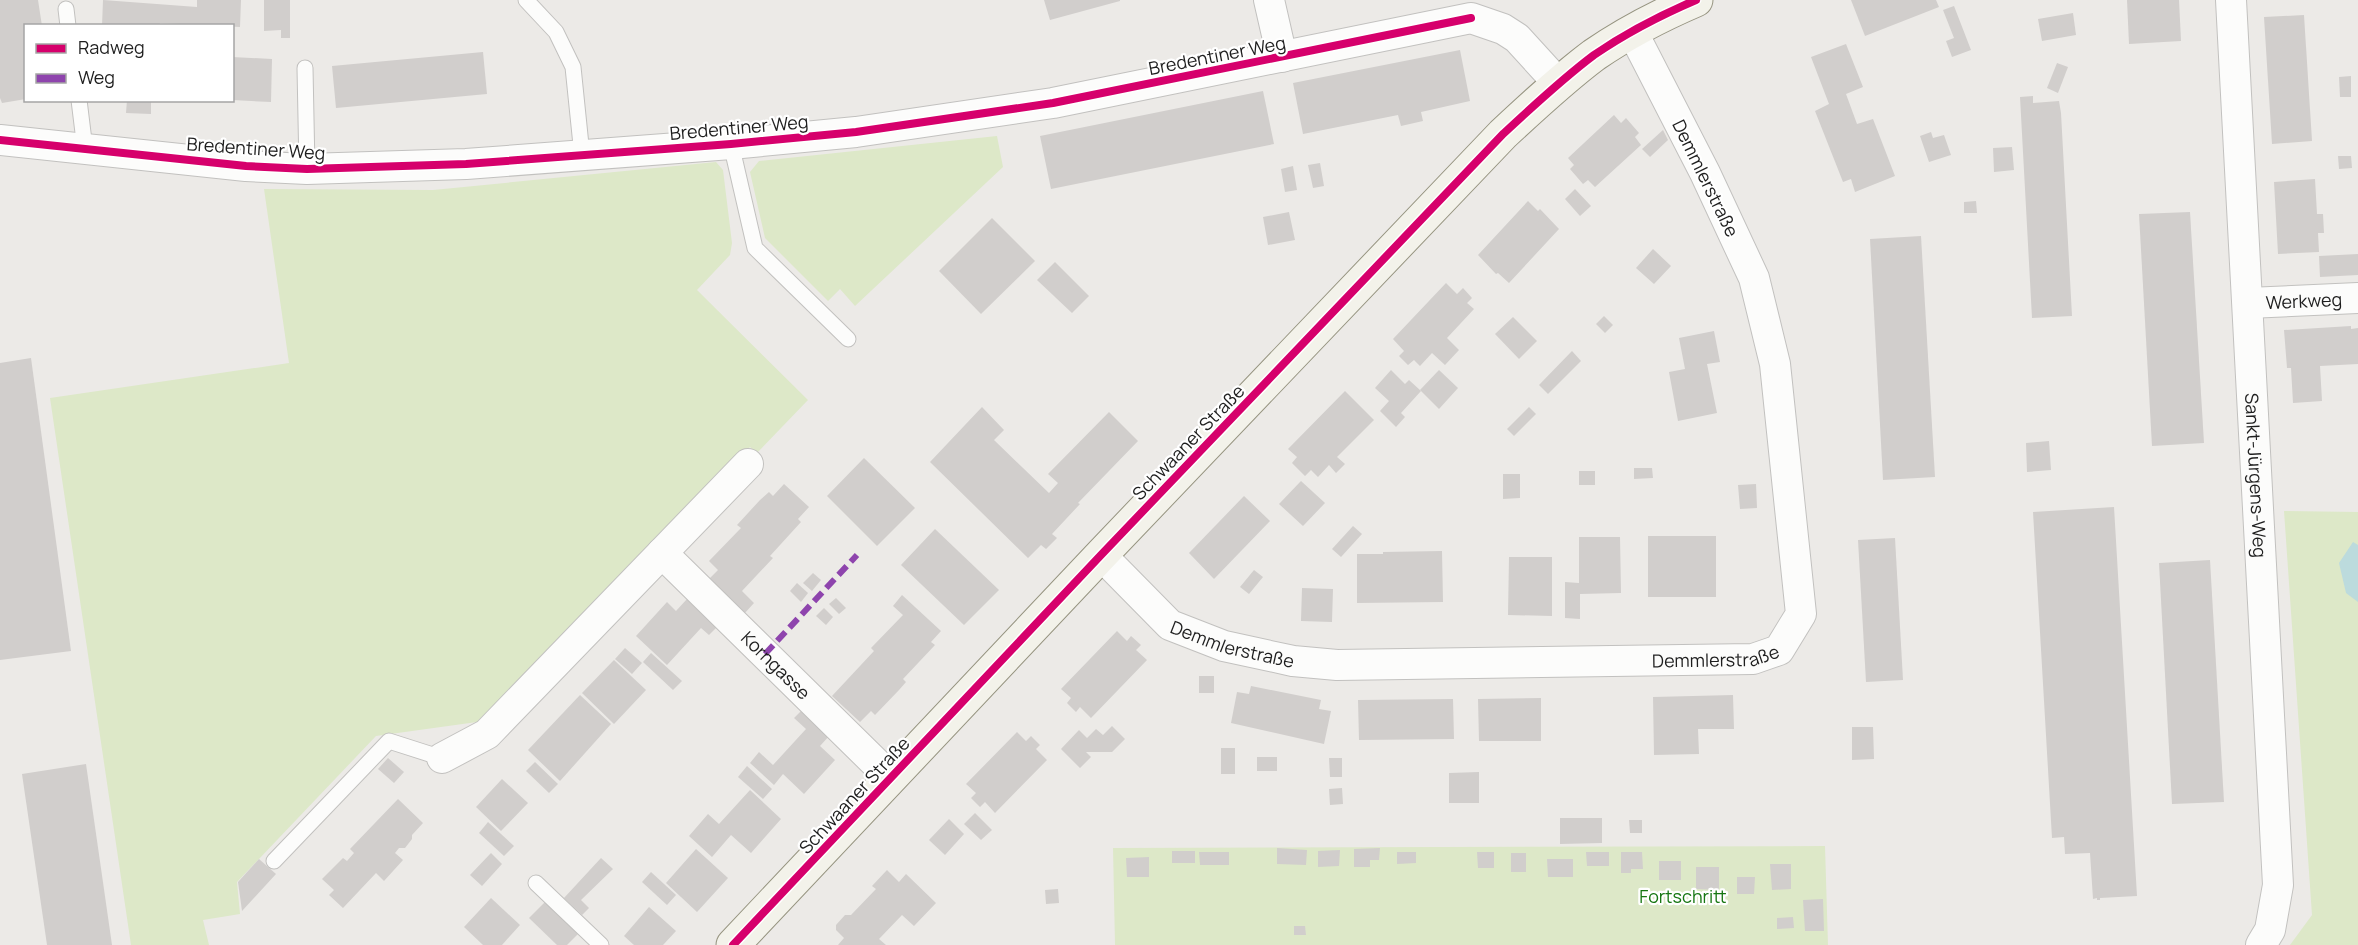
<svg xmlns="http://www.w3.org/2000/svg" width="2358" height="945" font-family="Manrope,sans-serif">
<rect width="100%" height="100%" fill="#eceae7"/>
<g fill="#dde8c8">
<path d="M997,136L1003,167L855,306L840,289L828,301L765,238L750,172L759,161Z"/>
<path d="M716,162L723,170L732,243L730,255L697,290L808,400L757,453L750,447L477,722L376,736L237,882L240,914L203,920L209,945H131L50,398L289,363L264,189L433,190Z"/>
<path d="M2284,511L2358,512V945H2290L2312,915Z"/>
<path d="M1825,846L1828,945H1115L1113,848Z"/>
</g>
<path fill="#bcdbdd" d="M2353,542L2358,545V602L2346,593L2339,563Z"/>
<g fill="#d1cecc">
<path d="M0,0H38L42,26H26V99L2,103L0,98Z"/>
<path d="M103,0L197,7V0H241L240,27L160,23L159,26H102Z"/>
<path d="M264,0H290V38H281V30L264,31Z"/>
<path d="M1044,0H1120V1L1050,20Z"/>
<path d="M1851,0H1936L1939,7L1865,36Z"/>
<path d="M2127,0H2179L2181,41L2129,44Z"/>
<path d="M1954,6L1971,50L1952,57L1946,41L1954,38L1943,10Z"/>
<path d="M2073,13L2076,35L2042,41L2038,19Z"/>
<path d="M2304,15L2312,141L2272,144L2264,17Z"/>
<path d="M1846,44L1863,87L1846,94L1857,124L1873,119L1895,176L1855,192L1851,179L1843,182L1815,111L1829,104L1811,57Z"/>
<path d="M1460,50L1470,101L1421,112L1423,121L1401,126L1398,115L1303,134L1293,83Z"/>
<path d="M483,52L487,94L336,108L332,66Z"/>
<path d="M232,57L272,59L271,102L232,100Z"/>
<path d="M2057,63L2068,67L2058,93L2047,88Z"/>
<path d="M2351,76V97H2340L2339,77Z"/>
<path d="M1263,91L1274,144L1051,189L1040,136Z"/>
<path d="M2033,96V103L2059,101L2061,113L2072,316L2032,318L2020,97Z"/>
<path d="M127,100H151V114L126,113Z"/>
<path d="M1614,115L1621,123L1626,118L1639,133L1635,137L1641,145L1595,187L1588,180L1583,184L1570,169L1574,165L1568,158Z"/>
<path d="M1663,130L1668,140L1650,157L1642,149Z"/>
<path d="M1931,132L1933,138L1944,135L1951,155L1929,162L1920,136Z"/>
<path d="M2012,147L2014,170L1994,172L1993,148Z"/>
<path d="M2338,156H2351L2352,168L2339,169Z"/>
<path d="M1320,163L1324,186L1313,188L1308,165Z"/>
<path d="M1293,166L1297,190L1285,192L1281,169Z"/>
<path d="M2315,179L2317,214H2323L2324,233H2318L2319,252L2278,254L2274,182Z"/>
<path d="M1575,189L1591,206L1580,216L1565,199Z"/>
<path d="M1528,201L1538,211L1540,209L1559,229L1509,283L1498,273L1496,274L1478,255Z"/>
<path d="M1976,201L1977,213H1964V202Z"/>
<path d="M1289,212L1295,240L1268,245L1263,217Z"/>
<path d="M2190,212L2204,443L2152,446L2139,214Z"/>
<path d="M992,218L1035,261L981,314L939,271Z"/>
<path d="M1921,236L1935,477L1883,480L1870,239Z"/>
<path d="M1653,249L1671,266L1654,284L1636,268Z"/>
<path d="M2358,254V275L2320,277L2319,256Z"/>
<path d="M1055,262L1089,296L1072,313L1037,280Z"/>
<path d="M1446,283L1457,294L1463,288L1472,298L1467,303L1474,309L1447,338L1459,350L1445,365L1432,353L1420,366L1414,360L1408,365L1399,356L1404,351L1393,339Z"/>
<path d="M1604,316L1613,325L1605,333L1596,324Z"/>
<path d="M1513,317L1537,341L1519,359L1495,334Z"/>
<path d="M2351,326V329L2358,328V364L2320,366L2322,401L2293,403L2291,368H2287L2284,330Z"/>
<path d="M1714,331L1720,362L1707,364L1717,413L1678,421L1669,372L1685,369L1679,338Z"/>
<path d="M1572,351L1581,361L1548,394L1539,385Z"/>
<path d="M31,358L71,651L0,660V363Z"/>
<path d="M1391,370L1405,384L1409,380L1421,391L1401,413L1405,417L1396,427L1380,411L1389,401L1375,388Z"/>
<path d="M1439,370L1458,388L1439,409L1420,390Z"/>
<path d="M1345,391L1374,420L1337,457L1345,464L1336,473L1329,465L1318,477L1311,470L1305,476L1292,463L1297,457L1288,449Z"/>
<path d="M982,407L1004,430L994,440L1049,493L1058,483L1048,474L1109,412L1138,441L1078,503L1080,504L1052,534L1057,538L1046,549L1041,545L1028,558L930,462Z"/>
<path d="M1529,407L1536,414L1514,436L1507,429Z"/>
<path d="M2049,441L2051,470L2027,472L2026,443Z"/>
<path d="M864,458L915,508L877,546L827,496Z"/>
<path d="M1634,468H1652L1653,478L1634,479Z"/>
<rect x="1579" y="471" width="16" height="14"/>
<path d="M1503,474H1520V498L1503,499Z"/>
<path d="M1301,481L1325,503L1303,526L1279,504Z"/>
<path d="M784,484L809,507L798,519L801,522L770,556L773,558L742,591L754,603L744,614L708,580L718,570L709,561L741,528L737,525L760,500L769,492L773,496Z"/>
<path d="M1756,484L1757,508L1740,509L1738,485Z"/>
<path d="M1244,496L1270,521L1214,579L1189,553Z"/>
<path d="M2114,507L2137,896L2100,898V900H2097V898L2093,899L2090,853L2065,854L2064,837L2052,838L2033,512Z"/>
<path d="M1353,526L1362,534L1341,557L1332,549Z"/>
<path d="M935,529L999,590L964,625L901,565Z"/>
<rect x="1648" y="536" width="68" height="61"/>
<path d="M1579,537H1620L1621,593L1580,594V619L1565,618V582L1579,583Z"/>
<path d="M1895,538L1903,680L1866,682L1858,540Z"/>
<path d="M1442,551L1443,602L1357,603V554H1383V552Z"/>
<path d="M1509,557H1552V616L1508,615Z"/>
<path d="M2210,560L2224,802L2172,804L2159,563Z"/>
<path d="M1254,570L1263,577L1249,594L1240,587Z"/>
<path d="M813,573L821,580L812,591L803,583Z"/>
<path d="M797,583L808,593L801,602L790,591Z"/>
<path d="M1302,588L1333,589L1332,622L1301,621Z"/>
<path d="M902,595L941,631L931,642L935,645L903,679L906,682L899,690L875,715L871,711L860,722L832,696L874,651L871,648L903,615L893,606Z"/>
<path d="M836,598L846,608L839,614L829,604Z"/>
<path d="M687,599L717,627L709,635L701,628L667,665L636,636L667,602L676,611Z"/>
<path d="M824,608L833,617L826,625L816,616Z"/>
<path d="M1117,631L1127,641L1131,636L1141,645L1136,650L1147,660L1091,718L1080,707L1076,712L1067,703L1071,698L1061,689Z"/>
<path d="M625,648L642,663L632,674L615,659Z"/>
<path d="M651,653L682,681L673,690L643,662Z"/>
<path d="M614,660L646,690L614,724L582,693Z"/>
<rect x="1199" y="676" width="15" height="17"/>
<path d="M1251,686L1321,700L1319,709L1331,711L1324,744L1231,723L1237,692L1249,694Z"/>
<path d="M580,695L611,724L560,781L528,750Z"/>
<path d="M1733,695L1734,729H1698L1699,754L1654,755L1653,697Z"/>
<path d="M1541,698V741H1479L1478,699Z"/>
<path d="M1453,699L1454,739L1359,740L1358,700Z"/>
<path d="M803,709L830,735L820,746L835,760L804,794L783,774L774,785L750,763L759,752L773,765L806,729L794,718Z"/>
<path d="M1112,726L1125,739L1112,752H1086L1091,757L1080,768L1061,749L1079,730L1087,738L1096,729L1103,735Z"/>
<path d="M1852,727H1873L1874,759L1852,760Z"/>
<path d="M1017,732L1026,741L1031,736L1040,745L1036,749L1047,760L995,813L985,802L980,807L971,798L976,793L966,784Z"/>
<rect x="1221" y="748" width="14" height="26"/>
<rect x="1257" y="757" width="20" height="14"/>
<path d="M388,758L404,772L394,783L378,769Z"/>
<path d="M1329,758H1342V777H1330Z"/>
<path d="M535,762L558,784L549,793L526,771Z"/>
<path d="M86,764L112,945H47L22,774Z"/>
<path d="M747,766L772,789L763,799L738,777Z"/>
<path d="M1479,772V803H1449V773Z"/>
<path d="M502,779L528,803L501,831L476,807Z"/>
<path d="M1342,788L1343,804L1330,805L1329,789Z"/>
<path d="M750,790L781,819L751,853L731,835L712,857L689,836L708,814L719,824Z"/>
<path d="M398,799L423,823L412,835V839L405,848H399L395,853L403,860L384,881L376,873L343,908L329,895L334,890L322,879L343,858L347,861L354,853L350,849Z"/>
<path d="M975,813L992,830L981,840L964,824Z"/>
<path d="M1560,818H1602V843L1560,844Z"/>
<path d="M949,819L964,834L945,855L929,840Z"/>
<path d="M1629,820H1642V833H1630Z"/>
<path d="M488,822L514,846L504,856L479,833Z"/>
<path d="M1277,848L1307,850L1306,865L1277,864Z"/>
<path d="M1380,848L1379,860H1370V867H1354V849Z"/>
<path d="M696,849L728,878L697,912L666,883Z"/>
<path d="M1340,850L1339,866L1318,867V851Z"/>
<rect x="1172" y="851" width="23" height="12"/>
<path d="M1199,852H1229V865H1200Z"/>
<path d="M1397,852H1416V863L1397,864Z"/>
<path d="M1477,852H1494V868H1478Z"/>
<path d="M1586,852H1609V866H1587Z"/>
<path d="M1621,852H1642L1643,869H1631V873H1621Z"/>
<path d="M491,853L502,864L482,886L470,875Z"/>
<rect x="1511" y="853" width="15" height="19"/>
<path d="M1149,857V877H1127L1126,858Z"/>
<path d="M601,858L613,869L581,900L589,908L582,915L564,898Z"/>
<path d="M259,859L276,874L242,911L238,882Z"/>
<path d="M1547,859H1573V877H1548Z"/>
<rect x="1659" y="861" width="22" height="19"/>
<path d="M1770,864H1791V889L1772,890Z"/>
<path d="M1696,867H1719V890L1696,889Z"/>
<path d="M887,870L899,882L906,874L936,903L914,926L902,915L879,939L886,945H838L844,938L836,930V925L845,915H851L876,889L872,886Z"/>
<path d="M651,872L676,895L667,905L642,882Z"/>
<path d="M1737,877H1755L1754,894H1737Z"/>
<path d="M1058,889L1059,903L1046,904L1045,890Z"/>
<path d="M491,898L520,925L502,945H483L464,927Z"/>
<path d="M1823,899L1824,931H1805L1803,900Z"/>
<path d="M545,902L578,934L567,945H557L529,918Z"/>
<path d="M649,907L676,931L663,945H634L624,936Z"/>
<path d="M1793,917L1794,928L1777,929V918Z"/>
<path d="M1294,926H1305L1306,935H1294Z"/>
</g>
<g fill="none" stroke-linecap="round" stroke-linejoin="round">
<g stroke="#c2c1bf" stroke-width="17">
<g id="service">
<path d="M526,0L556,32L573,67L582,155"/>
<path d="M66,9L68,26"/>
<path d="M305,68L307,169"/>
<path d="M79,100L85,149"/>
<path d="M731,144L755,248L848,339"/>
<path d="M274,861L389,741L442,758"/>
<path d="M536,883L601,945"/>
</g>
</g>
<g stroke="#c2c1bf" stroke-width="32">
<g id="minor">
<path d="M1269,0L1282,57"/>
<path id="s1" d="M2231,0L2278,885L2270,930L2261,945"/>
<path d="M0,140L246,166L307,169L466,164L731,144L856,132L1053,103L1471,18L1503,29L1517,38L1559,84"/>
<path id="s2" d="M2248,303L2358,298"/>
<path id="s3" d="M662,553L891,778"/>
<path id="s4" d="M1101,555L1170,625L1224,646L1293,661L1337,665L1753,659L1779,650L1801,614L1775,364L1754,278L1705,173L1632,31"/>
<path d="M442,758L487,734L748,464"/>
</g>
</g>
<g stroke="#969480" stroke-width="35">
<path id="secondary" d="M733,945L1101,555L1503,134C1532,107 1562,79 1594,55C1626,33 1661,15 1696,0"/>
</g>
<use href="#service" stroke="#fcfcfb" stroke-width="15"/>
<use href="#minor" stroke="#fcfcfb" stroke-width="30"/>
<use href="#secondary" stroke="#f3f2ea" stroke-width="33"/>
<path stroke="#8e44ad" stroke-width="6" stroke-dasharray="12 6" stroke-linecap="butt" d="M765,654L857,555"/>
<g stroke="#fff" stroke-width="11">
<g id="cycleway">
<path d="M0,140L246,166L307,169L466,164L731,144L856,132L1053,103L1471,18"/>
<path d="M733,945L1101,555L1503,134C1532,107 1562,79 1594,55C1626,33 1661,15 1696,0"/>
</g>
</g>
<use href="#cycleway" stroke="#d6006c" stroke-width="8"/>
</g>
<g text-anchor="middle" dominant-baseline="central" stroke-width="4.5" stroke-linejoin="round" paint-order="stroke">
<g font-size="18" fill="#1e1e1e" stroke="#fff">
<text transform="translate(1217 55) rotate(-11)">Bredentiner Weg</text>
<text transform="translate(739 127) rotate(-5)">Bredentiner Weg</text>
<text transform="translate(256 148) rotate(4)">Bredentiner Weg</text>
<text transform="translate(1706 178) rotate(64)">Demmlerstraße</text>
<text stroke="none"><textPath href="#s2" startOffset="56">Werkweg</textPath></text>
<text transform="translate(1188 442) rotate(-46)">Schwaaner Straße</text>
<text stroke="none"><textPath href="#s1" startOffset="476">Sankt-Jürgens-Weg</textPath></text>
<text stroke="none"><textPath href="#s4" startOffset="164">Demmlerstraße</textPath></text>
<text stroke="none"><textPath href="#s4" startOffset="650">Demmlerstraße</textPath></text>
<text stroke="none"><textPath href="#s3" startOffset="160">Korngasse</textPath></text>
<text transform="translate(854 795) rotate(-47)">Schwaaner Straße</text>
</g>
<g font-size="18" fill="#167612" stroke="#fff">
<text x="1683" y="896">Fortschritt</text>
</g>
</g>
<rect x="24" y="24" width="210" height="78" fill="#ffffff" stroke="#a5a5a5" stroke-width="1.5"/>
<rect x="36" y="44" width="30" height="9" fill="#d6006c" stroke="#a5a5a5" stroke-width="1.5"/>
<text x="78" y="54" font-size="18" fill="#1e1e1e">Radweg</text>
<rect x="36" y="74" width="30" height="9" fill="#8e44ad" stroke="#a5a5a5" stroke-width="1.5"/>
<text x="78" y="84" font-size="18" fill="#1e1e1e">Weg</text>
</svg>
